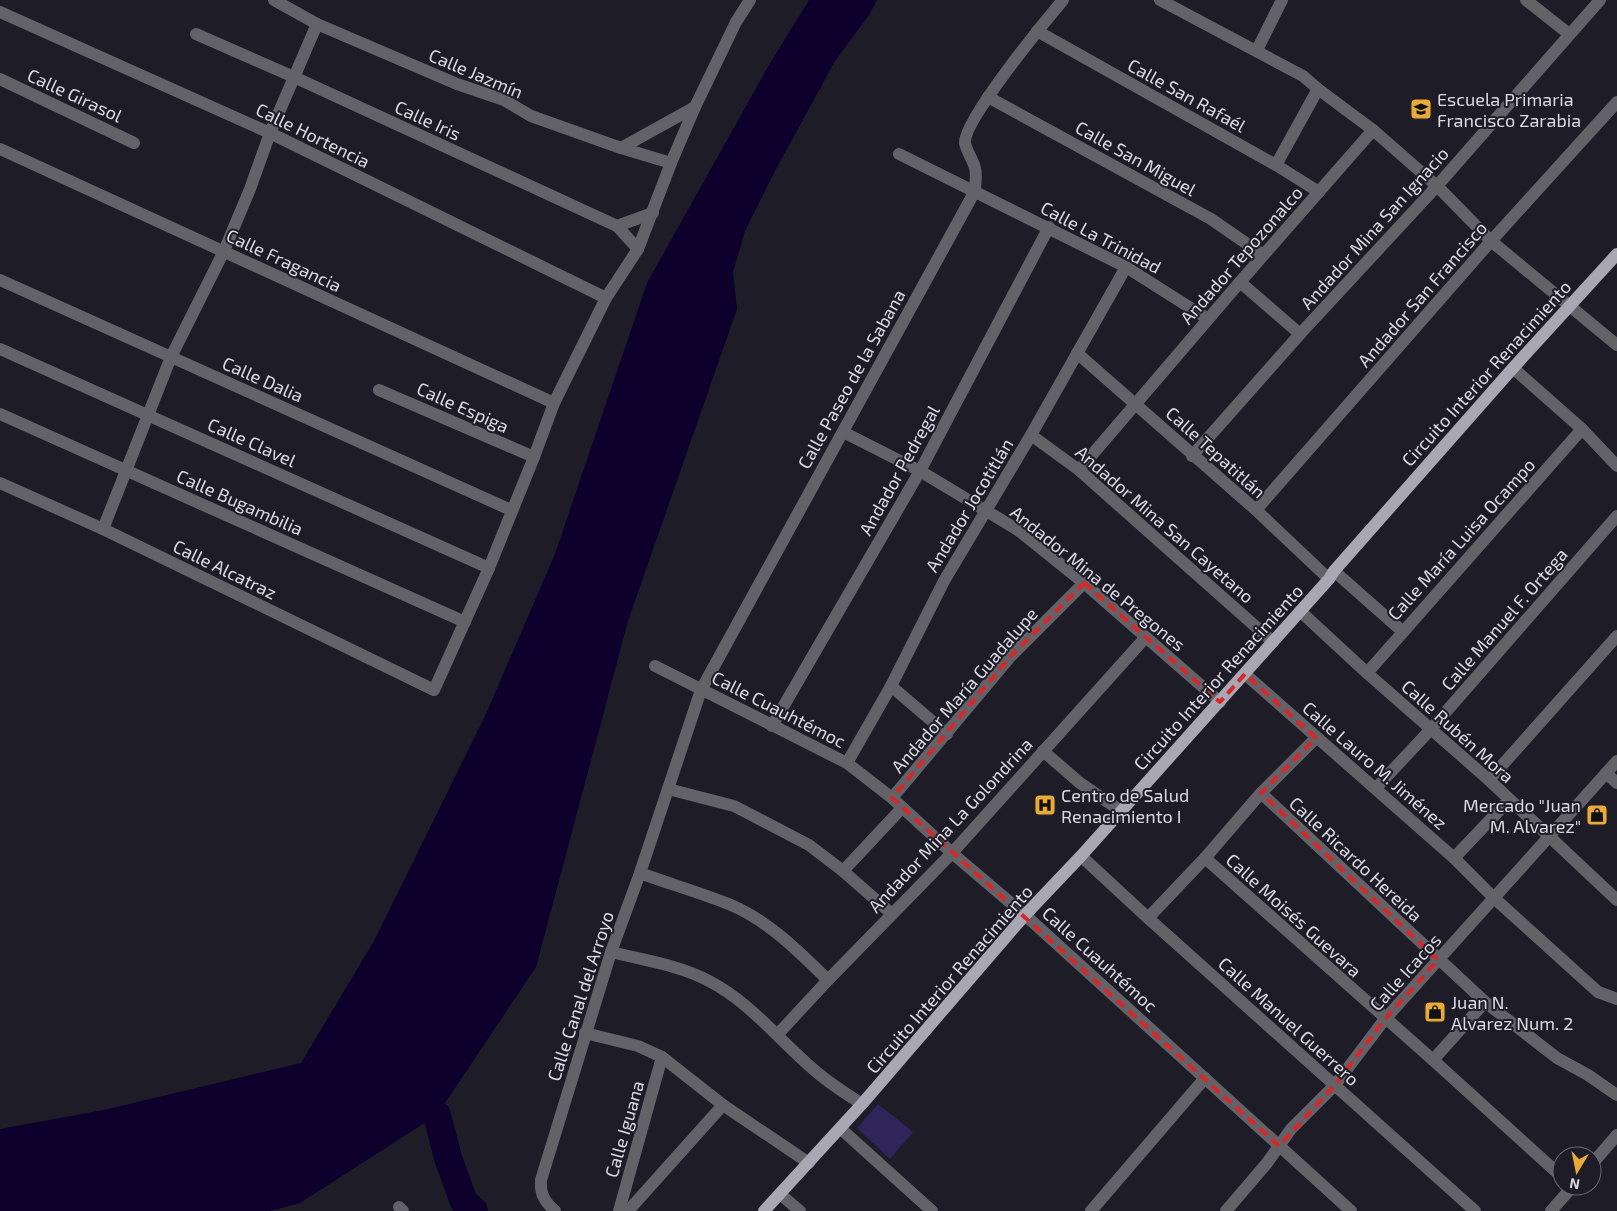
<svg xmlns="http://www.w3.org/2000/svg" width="1617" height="1211" font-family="'Exo 2',sans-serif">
<rect width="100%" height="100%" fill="#1d1c27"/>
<path fill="#2f255b" d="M878,1104L913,1132L890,1159L857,1128Z"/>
<path fill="#0d002d" d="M809,0H877L869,15L835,61L775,171L745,231L733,272L737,309L628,621L536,967L437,1115L300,1203L270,1211H0V1129L104,1110L301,1063L374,941L486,714L555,554L647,283L769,65Z"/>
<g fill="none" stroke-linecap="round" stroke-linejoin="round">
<path stroke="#0d002d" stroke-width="28" d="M437,1115L448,1158L464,1202L474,1211"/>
<g stroke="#626268" stroke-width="12">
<path d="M274,0L317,24L457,84L504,100L531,116L621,148L671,163"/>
<path d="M1160,0L1303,76L1318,89L1373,130L1437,186L1491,241L1617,345"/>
<path d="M1526,0L1569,34"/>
<path d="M0,12L270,133L606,298"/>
<path d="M1037,31L1276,165L1319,192"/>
<path d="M196,34L294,77L617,226L638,249"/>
<path d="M1257,50L1282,0"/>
<path d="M0,79L134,143"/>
<path d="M988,97L1211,219L1263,255"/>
<path d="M621,148L695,107"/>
<path d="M0,149L554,403"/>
<path d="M899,154L1126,267L1208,319"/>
<path d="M1276,165L1318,89"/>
<path d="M617,226L653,213"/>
<path d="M0,280L511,510"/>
<path d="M1240,282L1300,334"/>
<path d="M0,349L489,568"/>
<path d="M1077,353L1256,510L1329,579"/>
<path d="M1513,368L1582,429L1617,466"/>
<path d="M379,390L534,457"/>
<path d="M0,414L465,622"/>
<path d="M843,432L920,471L1018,530L1084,583L1220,702"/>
<path d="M1031,435L1079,470L1273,642"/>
<path d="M1192,456L1300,334L1437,186L1600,0"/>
<path d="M1079,470L1240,282L1373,130"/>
<path d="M0,483L103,529L434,690L489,568L534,457L554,403L606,298L638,249L671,163L695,107L736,22L750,0"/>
<path d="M1256,510L1491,241L1617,102"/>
<path d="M103,529L171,357L224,251L250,189L270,133L317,24"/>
<path d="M1334,571L1402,631"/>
<path d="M1300,611L1367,673L1489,780L1617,900"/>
<path d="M655,666L847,763L892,798L952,853L1025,915L1351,1211"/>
<path d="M1367,673L1582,429"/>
<path d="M1245,674L1454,858L1494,898L1598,992L1617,999"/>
<path d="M891,686L947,734"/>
<path d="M772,726L920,471L1049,227"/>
<path d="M1043,751L1080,783L1121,811"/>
<path d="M847,763L891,686L944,581L1031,435L1126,267"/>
<path d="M1606,773L1617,783"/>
<path d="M1489,780L1617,636"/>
<path d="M1376,788L1431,729L1617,516"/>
<path d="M668,789L734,806L809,845L843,871L892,914"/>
<path d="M1261,793L1485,1002L1557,1058L1588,1075L1617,1095"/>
<path d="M892,798L1011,656L1084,583"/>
<path d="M1081,856L1148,918L1475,1211"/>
<path d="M1205,858L1433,1060L1562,1177"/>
<path d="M1454,858L1509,800"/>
<path d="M843,871L902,808"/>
<path d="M640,873C670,884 701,893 731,905C769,921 799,952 828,980"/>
<path d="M1148,918L1205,858L1261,793L1316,738"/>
<path d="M611,952C643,960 679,965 709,981C752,1003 782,1044 819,1074C832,1085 848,1095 862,1104"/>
<path d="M585,1033L638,1046L662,1057L723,1105L809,1163"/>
<path d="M778,1034L828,980L952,853L1145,638"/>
<path d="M1433,1060L1485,1002"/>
<path d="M841,1129L932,1211"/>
<path d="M1592,1164L1617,1135"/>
<path d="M780,1194L800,1211"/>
<path d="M399,1207L403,1211"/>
<path d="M555,1211C544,1201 540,1194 541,1180L611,952L640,873L701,690L975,191C975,183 977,175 975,168C973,160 966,150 965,143C963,121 1046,20 1063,0"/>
<path d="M619,1211L662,1057"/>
<path d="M628,1211L723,1105"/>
<path d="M1091,1211L1205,1078"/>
<path d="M1226,1211L1267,1163L1291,1129L1335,1085L1385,1019L1617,761"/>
<path d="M1551,1211L1573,1186"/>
</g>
<path stroke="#a8a7b3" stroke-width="12" d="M764,1211L862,1104L1025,915L1081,856L1329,579L1334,571L1513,368L1617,254"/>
</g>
<path fill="none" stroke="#d62828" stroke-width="4" stroke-dasharray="10 6" stroke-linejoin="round" d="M1084,583L1220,702L1245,674L1316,738L1261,793L1438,960L1385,1019L1335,1085L1279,1146L892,798L1011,656Z"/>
<defs>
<g id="school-square" transform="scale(1.125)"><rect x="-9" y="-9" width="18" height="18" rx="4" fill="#eaaa38" stroke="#1d1c27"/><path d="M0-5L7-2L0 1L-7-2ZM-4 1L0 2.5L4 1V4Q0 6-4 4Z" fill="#111"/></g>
<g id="hospital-square" transform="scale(1.125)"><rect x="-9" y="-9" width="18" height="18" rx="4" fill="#eaaa38" stroke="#1d1c27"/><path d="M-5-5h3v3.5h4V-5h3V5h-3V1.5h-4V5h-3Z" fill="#111"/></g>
<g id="shop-square" transform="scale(1.125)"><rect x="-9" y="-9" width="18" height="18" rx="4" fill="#eaaa38" stroke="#1d1c27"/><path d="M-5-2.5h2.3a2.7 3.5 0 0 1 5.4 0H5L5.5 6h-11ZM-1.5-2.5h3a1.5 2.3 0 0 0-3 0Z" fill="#111"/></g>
</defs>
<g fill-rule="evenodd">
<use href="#school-square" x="1421" y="109"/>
<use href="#hospital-square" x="1045" y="805"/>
<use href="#shop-square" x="1597" y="815"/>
<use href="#shop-square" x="1435" y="1012"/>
</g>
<g text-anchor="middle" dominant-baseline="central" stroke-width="4" stroke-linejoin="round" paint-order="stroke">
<g font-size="18" fill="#dcdbe3" stroke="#1d1c27">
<text transform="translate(476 73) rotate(23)">Calle Jazmín</text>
<text transform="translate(75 95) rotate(25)">Calle Girasol</text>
<text transform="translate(1187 95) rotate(29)">Calle San Rafaél</text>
<text transform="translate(428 120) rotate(25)">Calle Iris</text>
<text transform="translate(313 135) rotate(26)">Calle Hortencia</text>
<text transform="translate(1136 158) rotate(29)">Calle San Miguel</text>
<text transform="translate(1374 228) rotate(-48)">Andador Mina San Ignacio</text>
<text transform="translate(1101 237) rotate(28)">Calle La Trinidad</text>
<text transform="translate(1241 255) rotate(-49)">Andador Tepozonalco</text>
<text transform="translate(284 260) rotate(25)">Calle Fragancia</text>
<text transform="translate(1422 294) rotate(-49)">Andador San Francisco</text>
<text transform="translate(1486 373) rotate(-48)">Circuito Interior Renacimiento</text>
<text transform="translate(263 379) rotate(24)">Calle Dalia</text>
<text transform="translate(851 379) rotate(-61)">Calle Paseo de la Sabana</text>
<text transform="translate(463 407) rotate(24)">Calle Espiga</text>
<text transform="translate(252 442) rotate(24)">Calle Clavel</text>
<text transform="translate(1216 452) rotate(42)">Calle Tepatitlán</text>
<text transform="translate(899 470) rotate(-61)">Andador Pedregal</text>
<text transform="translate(240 502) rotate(24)">Calle Bugambilia</text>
<text transform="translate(969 505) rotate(-59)">Andador Jocotitlán</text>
<text transform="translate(1165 524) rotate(41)">Andador Mina San Cayetano</text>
<text transform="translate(1461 539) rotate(-48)">Calle María Luisa Ocampo</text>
<text transform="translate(225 569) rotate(26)">Calle Alcatraz</text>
<text transform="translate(1098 578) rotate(39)">Andador Mina de Pregones</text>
<text transform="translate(1504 619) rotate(-49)">Calle Manuel F. Ortega</text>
<text transform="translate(1218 677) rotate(-48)">Circuito Interior Renacimiento</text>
<text transform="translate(964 690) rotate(-49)">Andador María Guadalupe</text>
<text transform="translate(779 709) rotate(27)">Calle Cuauhtémoc</text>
<text transform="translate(1458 731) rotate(42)">Calle Rubén Mora</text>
<text transform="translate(1375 765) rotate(41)">Calle Lauro M. Jiménez</text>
<text transform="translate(950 825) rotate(-47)">Andador Mina La Golondrina</text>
<text transform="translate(1356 859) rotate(43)">Calle Ricardo Hereida</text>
<text transform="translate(1294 915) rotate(42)">Calle Moisés Guevara</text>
<text transform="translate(1100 959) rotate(42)">Calle Cuauhtémoc</text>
<text transform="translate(1405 972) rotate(-48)">Calle Icacos</text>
<text transform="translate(949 979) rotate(-49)">Circuito Interior Renacimiento</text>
<text transform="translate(580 996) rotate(-72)">Calle Canal del Arroyo</text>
<text transform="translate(1289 1021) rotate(42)">Calle Manuel Guerrero</text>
<text transform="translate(624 1129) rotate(-74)">Calle Iguana</text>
</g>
<g font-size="18" fill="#dcdbe3" stroke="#1d1c27" text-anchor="start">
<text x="1437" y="99">Escuela Primaria<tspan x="1437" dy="21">Francisco Zarabia</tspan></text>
<text x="1061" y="795">Centro de Salud<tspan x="1061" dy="21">Renacimiento I</tspan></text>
<text x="1581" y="805" text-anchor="end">Mercado "Juan<tspan x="1581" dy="21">M. Alvarez"</tspan></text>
<text x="1451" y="1002">Juan N.<tspan x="1451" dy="21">Alvarez Num. 2</tspan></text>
</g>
</g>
<g transform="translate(1577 1171) rotate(190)"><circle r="24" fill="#1d1c27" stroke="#696872"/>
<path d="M0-4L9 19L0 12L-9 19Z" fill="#eaaa38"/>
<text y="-8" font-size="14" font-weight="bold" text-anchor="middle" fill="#dcdbe3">N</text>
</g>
</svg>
